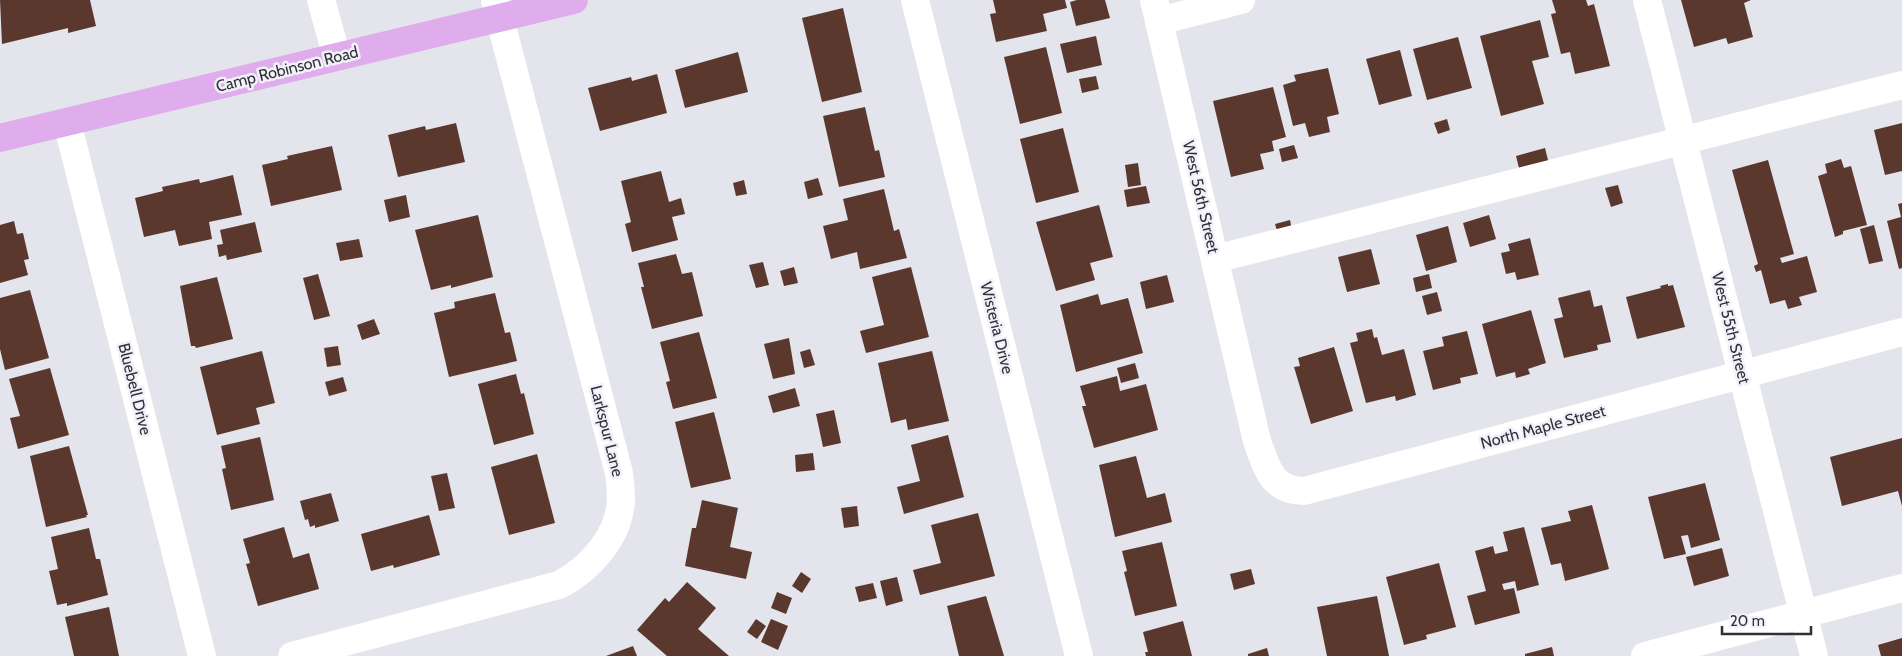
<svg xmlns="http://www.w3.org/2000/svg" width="1902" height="656" font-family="Cabin,sans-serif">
<rect width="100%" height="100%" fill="#e4e4ed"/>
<g fill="#5a382e">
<path d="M0,0H90L96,26L68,33V28L2,44Z"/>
<path d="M993,0H1065L1067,8L1043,14L1047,31L996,42L990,14L996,13Z"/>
<path d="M1077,0H1105L1110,18L1076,26L1070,2Z"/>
<path d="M1552,0H1586L1588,6L1594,4L1610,66L1575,74L1570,52L1561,54L1551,14L1556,13Z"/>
<path d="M1681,0H1751L1744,3L1753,37L1728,44L1726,38L1694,47Z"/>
<path d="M843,8L862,92L822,102L802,18Z"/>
<path d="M1540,20L1549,57L1532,61L1544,104L1501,116L1480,36Z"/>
<path d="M1096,36L1102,65L1067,73L1060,44Z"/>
<path d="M1458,37L1472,88L1427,100L1413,49Z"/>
<path d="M1046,47L1062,113L1020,124L1004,57Z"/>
<path d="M1400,50L1412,96L1379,105L1366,59Z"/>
<path d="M738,52L748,92L685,108L675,70Z"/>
<path d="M1328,68L1339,114L1327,117L1330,132L1309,137L1305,123L1293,126L1283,85L1296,81L1294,75Z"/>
<path d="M657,74L667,113L600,131L588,88L631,77L632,81Z"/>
<path d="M1096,76L1099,89L1082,93L1079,79Z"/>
<path d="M1273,87L1286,137L1272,141L1274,151L1260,154L1264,169L1231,177L1213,101Z"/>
<path d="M865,107L875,151L879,150L885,177L839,187L823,116Z"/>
<path d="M1447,119L1450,130L1438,134L1434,123Z"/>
<path d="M456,123L465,162L398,177L388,135L425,126L426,130Z"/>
<path d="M1902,123V171L1885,175L1874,130Z"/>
<path d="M1063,128L1079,192L1036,203L1020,139Z"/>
<path d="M1294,145L1298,158L1282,162L1279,149Z"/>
<path d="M332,146L342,190L271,206L262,165L288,159L287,156Z"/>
<path d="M1545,148L1549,164L1520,172L1516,156Z"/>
<path d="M1841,159L1844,168L1851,166L1867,225L1843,231V234L1835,237L1818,176L1827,173L1825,164Z"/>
<path d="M1768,160L1794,254L1780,258L1782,263L1807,256L1817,292L1799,297L1802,305L1788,309L1785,300L1770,304L1761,270L1756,272L1754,266L1758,264L1732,170Z"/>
<path d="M1138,163L1141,185L1128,187L1125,165Z"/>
<path d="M661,171L669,202L681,198L685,214L672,217L678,240L632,252L625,224L631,222L621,181Z"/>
<path d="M233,175L242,215L209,222L212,239L179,246L175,230L144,237L135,198L163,191L162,187L199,179L200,183Z"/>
<path d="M818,178L823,195L808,199L804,182Z"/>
<path d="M744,180L747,194L736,196L733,183Z"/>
<path d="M1618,185L1623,203L1611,207L1605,188Z"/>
<path d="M1146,186L1150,203L1127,207L1124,190Z"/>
<path d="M884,189L894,231L899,229L907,258L860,269L857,252L831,259L823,226L848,220L843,199Z"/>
<path d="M406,195L410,217L389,222L384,200Z"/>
<path d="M1902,203V268L1899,269L1887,221L1901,217L1898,204Z"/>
<path d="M1099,205L1113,257L1090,263L1095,280L1056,291L1036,222Z"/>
<path d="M478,215L493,277L451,288V285L431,290L415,230Z"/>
<path d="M1489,215L1496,239L1470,247L1463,223Z"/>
<path d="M1290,220L1292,230L1278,234L1275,224Z"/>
<path d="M14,221L17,234L23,233L29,259L24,260L28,275L0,283V225Z"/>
<path d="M255,222L262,252L227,260L226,255L219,257L217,245L223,244L220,230Z"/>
<path d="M1874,225L1883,261L1869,264L1860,229Z"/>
<path d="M1448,226L1457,262L1426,271L1416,235Z"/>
<path d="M1530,238L1539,275L1517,280L1515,272L1506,274L1501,253L1510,251L1508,244Z"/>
<path d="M359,239L363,257L340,261L336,243Z"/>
<path d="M1371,249L1380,284L1347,292L1338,257Z"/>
<path d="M676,254L682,274L692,272L703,316L652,329L641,287H644L638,263Z"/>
<path d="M763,262L769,285L756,288L749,265Z"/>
<path d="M794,267L798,283L784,286L780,271Z"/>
<path d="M911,267L929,337L866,353L860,331L884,325L872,277Z"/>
<path d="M318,274L330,316L314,320L303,278Z"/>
<path d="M1429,274L1432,288L1416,292L1413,278Z"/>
<path d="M1167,275L1174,302L1146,309L1140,282Z"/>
<path d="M217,277L233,339L196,348L195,346H191L180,286Z"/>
<path d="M1668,284V286L1673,285L1685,327L1637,339L1626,297L1661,288L1660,286Z"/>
<path d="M30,290L49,358L5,370L0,349V298Z"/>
<path d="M1590,290L1594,307L1602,305L1611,342L1597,345L1598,350L1564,358L1554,319L1563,317L1558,298Z"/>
<path d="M1437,292L1442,311L1427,315L1422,296Z"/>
<path d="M495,293L505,333L510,332L517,361L449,377L434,313L455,308L454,302Z"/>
<path d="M1098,294L1101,305L1128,298L1143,353L1076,372L1060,305Z"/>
<path d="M1531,310L1546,363L1528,369L1530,374L1516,378L1515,372L1496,377L1482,324Z"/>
<path d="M374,319L380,334L362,340L357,325Z"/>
<path d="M1372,329L1374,338L1377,337L1382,355L1404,349L1416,395L1396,401L1395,396L1366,403L1350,343L1358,341L1356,333Z"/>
<path d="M1467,331L1478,374L1460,378L1461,383L1433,390L1423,351L1444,346L1442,337Z"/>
<path d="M699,332L717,398L673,409L666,382L670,381L660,342Z"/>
<path d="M789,338L795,374L773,379L764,344Z"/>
<path d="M338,346L341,365L327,367L324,348Z"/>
<path d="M1334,347L1353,411L1311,424L1294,367L1300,366L1298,358Z"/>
<path d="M810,349L815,365L804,368L800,352Z"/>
<path d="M262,351L275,403L256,408L260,424L217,435L200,367Z"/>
<path d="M932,351L949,421L908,430L906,419L891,423L878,363Z"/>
<path d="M1135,363L1139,378L1121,383L1117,368Z"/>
<path d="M50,368L69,435L18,449L10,418L20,416L9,379Z"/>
<path d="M516,374L521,394L524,393L534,434L494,445L478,384Z"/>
<path d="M1117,376L1120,391L1146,384L1158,430L1094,448L1082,406H1086L1080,386Z"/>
<path d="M343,377L347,391L329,396L325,382Z"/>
<path d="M795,388L800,406L773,413L768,396Z"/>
<path d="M834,410L841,443L823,447L816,414Z"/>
<path d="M714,412L731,479L691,488L675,422Z"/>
<path d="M948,435L964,497L904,514L897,487L920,481L911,445Z"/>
<path d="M260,437L274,500L231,510L222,469L226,468L221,446Z"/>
<path d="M1902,438V506L1898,491L1842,506L1830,457Z"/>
<path d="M69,446L88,515H86L87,517L46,527L30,456Z"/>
<path d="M813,453L815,470L796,472L795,455Z"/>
<path d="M537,454L555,523L509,535L491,467Z"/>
<path d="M1136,456L1147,498L1165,493L1172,522L1115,537L1099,465Z"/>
<path d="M447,473L455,508L439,511L431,476Z"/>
<path d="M1705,483L1720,540L1691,548L1688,535L1681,536L1686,554L1664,559L1648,497Z"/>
<path d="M331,493L339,521L315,528V525L310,527L308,519L305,520L300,501Z"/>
<path d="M702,500L738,508L730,547L752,552L746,579L685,566L692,528H696Z"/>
<path d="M1592,505L1609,569L1565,581L1561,563L1551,565L1541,528L1571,521L1568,511Z"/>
<path d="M857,506L859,526L844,528L841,508Z"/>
<path d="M978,513L995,576L920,595L913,570L941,563L931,525Z"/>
<path d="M429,515L440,555L394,568L393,565L371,571L361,534Z"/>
<path d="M284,527L293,558L309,553L319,589L258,606L246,564L250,563L243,539Z"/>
<path d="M1524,527L1539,585L1517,591L1515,581L1502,584L1504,590L1514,588L1520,613L1475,625L1467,596L1486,591L1475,551L1493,546L1495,554L1508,551L1503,532Z"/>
<path d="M89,528L96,559H100L108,595L67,606V603L57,605L49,571L58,569L51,537Z"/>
<path d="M1162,542L1177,606L1135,616L1124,572L1127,571L1122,551Z"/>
<path d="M1722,548L1729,576L1694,586L1686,557Z"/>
<path d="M1439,563L1456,627L1426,635L1427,639L1404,645L1386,577Z"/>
<path d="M1251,569L1255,584L1234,590L1230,574Z"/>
<path d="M801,572L811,579L802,593L792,586Z"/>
<path d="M897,577L903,601L886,606L880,581Z"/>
<path d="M687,582L716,608L698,629L729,656H667L637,630L665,598L669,602Z"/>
<path d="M873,583L877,598L859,602L855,587Z"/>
<path d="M777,592L792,598L786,614L771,608Z"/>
<path d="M986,596L1004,656H959L947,606Z"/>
<path d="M1377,596L1389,656H1327L1317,607Z"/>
<path d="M109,607L119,656H74L65,617Z"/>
<path d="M756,619L766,626L757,639L747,632Z"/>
<path d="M771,619L788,626L778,650L761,642Z"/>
<path d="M1183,621L1192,656H1146L1145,652H1148L1143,632Z"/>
<path d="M1902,638V656H1881L1878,645Z"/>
<path d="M633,646L637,656H606Z"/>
<path d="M1552,647L1554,656H1525V654Z"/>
<path d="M1267,648L1269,656H1248V654Z"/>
</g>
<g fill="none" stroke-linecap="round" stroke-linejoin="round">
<g stroke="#fff" stroke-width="28">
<path d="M321,0L337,57"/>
<path d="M915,0L1079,656"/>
<path d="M1154,0L1257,441C1267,467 1270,490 1304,491L1902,332"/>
<path d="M1647,0L1814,656"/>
<path d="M1159,21L1241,0"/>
<path d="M67,122L202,656"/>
<path d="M1215,259L1902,85"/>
<path d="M292,656L559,585C590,569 619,537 621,500C621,491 620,481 619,473L495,0"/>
<path d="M1645,656L1902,588"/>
</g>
<path stroke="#dfadeb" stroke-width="28" d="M0,138L574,0"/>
</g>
<g text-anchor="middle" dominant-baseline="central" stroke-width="5" stroke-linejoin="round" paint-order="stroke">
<g font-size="16" fill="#313134" stroke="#f2f1fb">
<text transform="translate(287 69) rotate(-14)">Camp Robinson Road</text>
<text transform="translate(1201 197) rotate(77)">West 56th Street</text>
<text transform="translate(997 328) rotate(76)">Wisteria Drive</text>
<text transform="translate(1731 328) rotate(76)">West 55th Street</text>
<text transform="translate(135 389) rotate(76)">Bluebell Drive</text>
<text transform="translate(1543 427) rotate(-15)">North Maple Street</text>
<text transform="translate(607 431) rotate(76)">Larkspur Lane</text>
</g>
</g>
<path d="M1722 626v8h89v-8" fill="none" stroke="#313134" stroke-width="2.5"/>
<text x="1730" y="626" font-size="15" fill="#313134" stroke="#f2f1fb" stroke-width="4" paint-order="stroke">20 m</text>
</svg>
